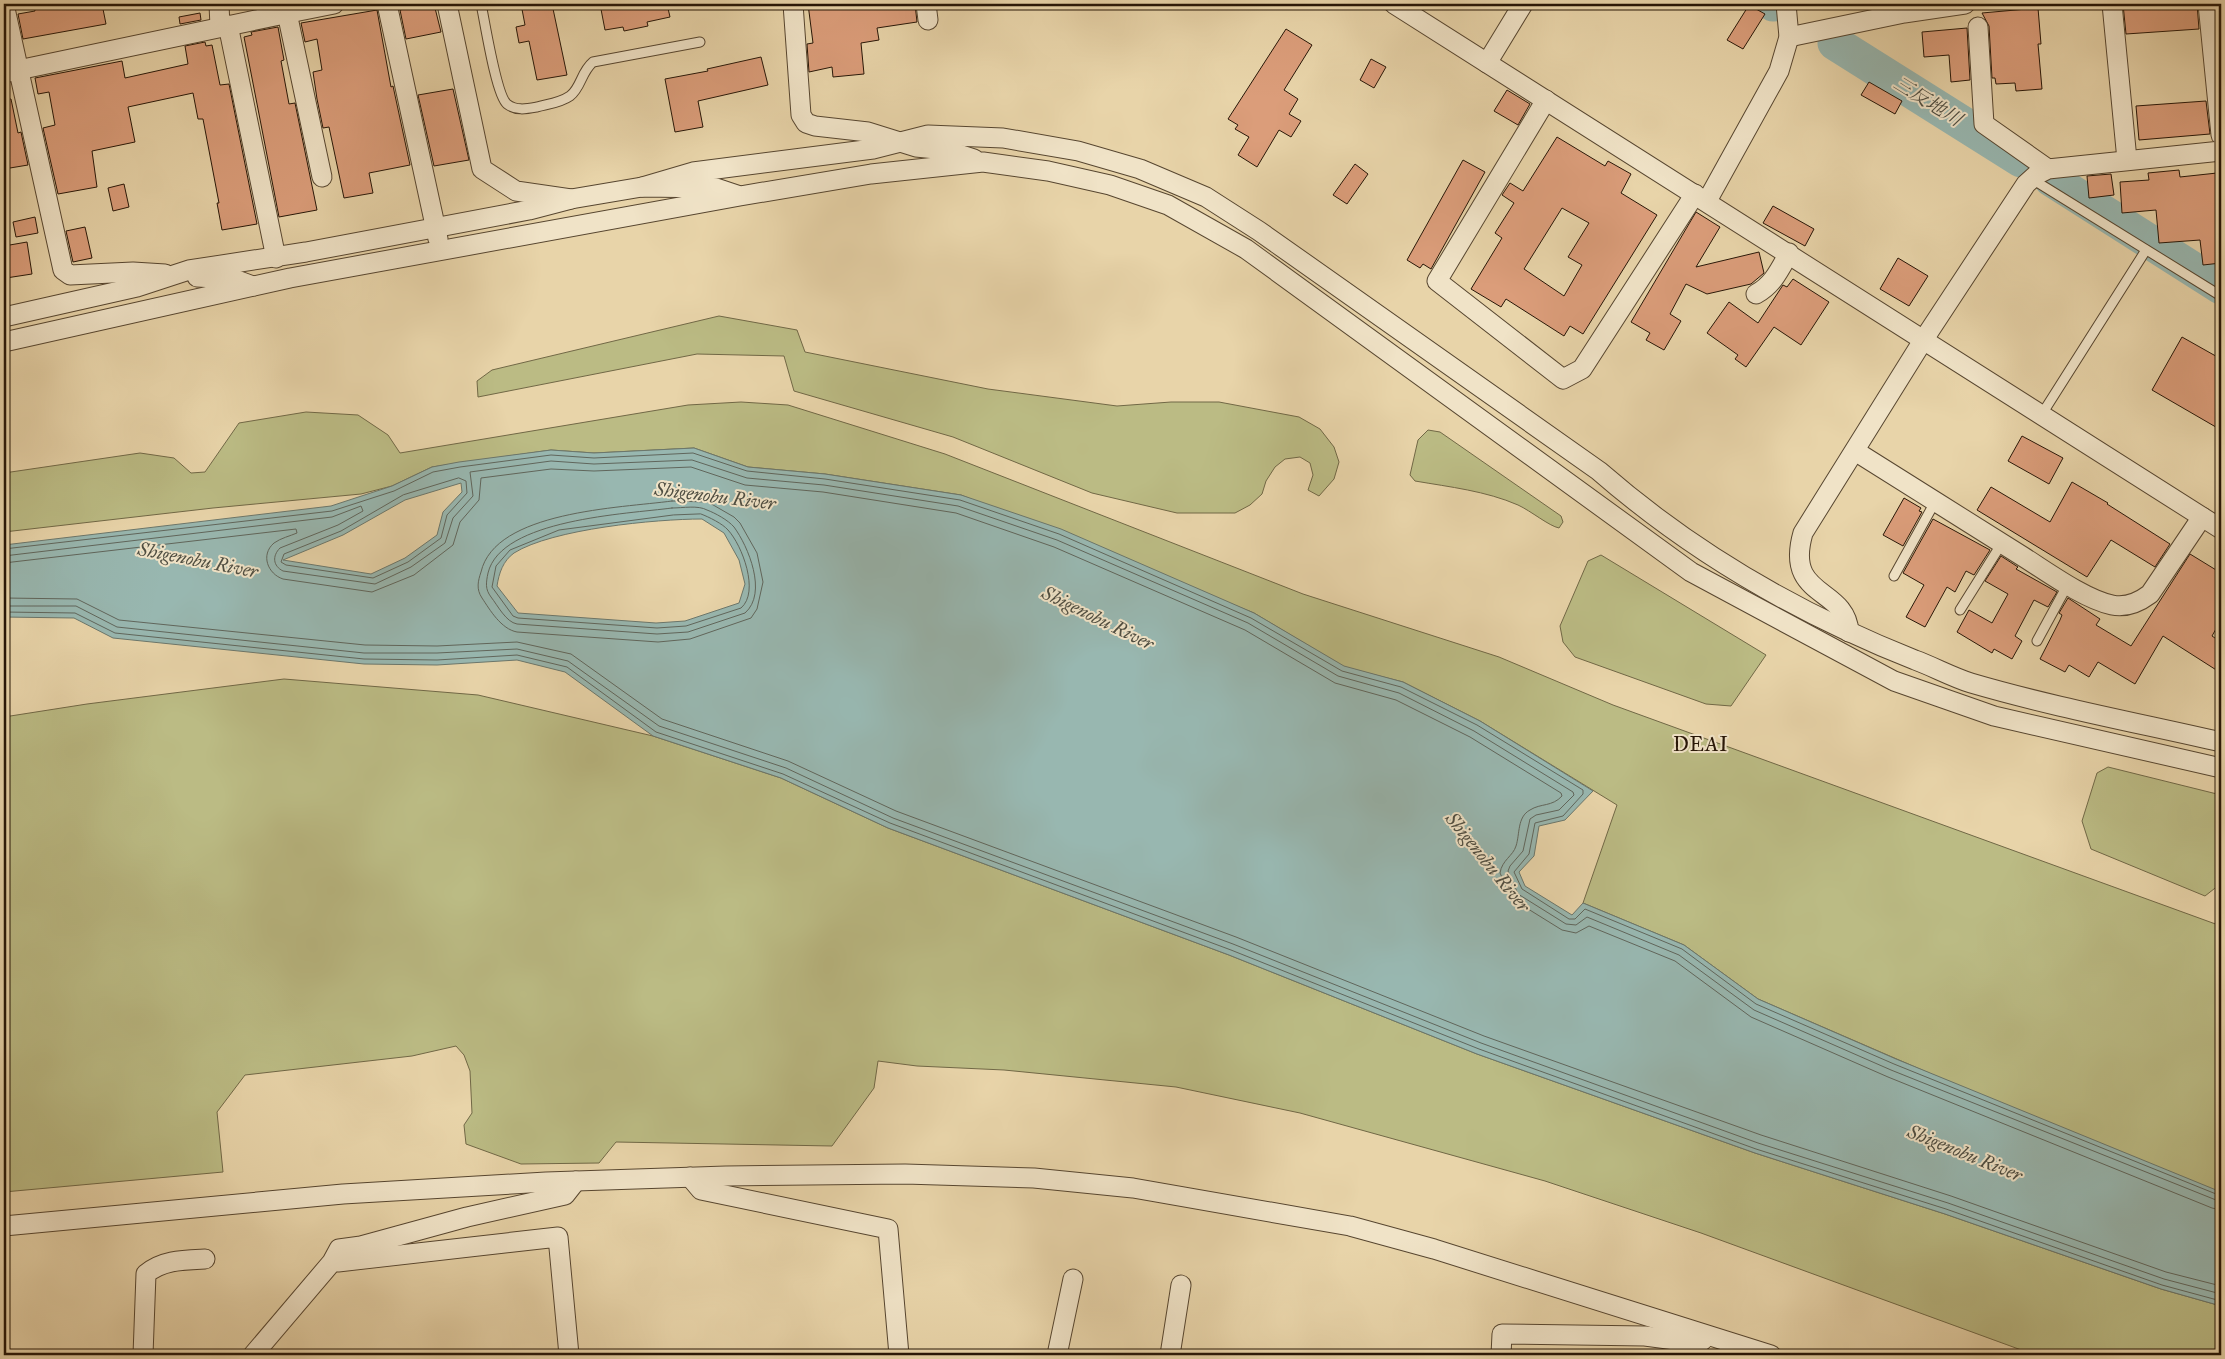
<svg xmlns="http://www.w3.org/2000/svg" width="2225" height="1359" font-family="'IM FELL Great Primer','Noto Serif JP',serif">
<rect width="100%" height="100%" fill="#e8d4a9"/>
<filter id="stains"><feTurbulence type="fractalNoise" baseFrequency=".004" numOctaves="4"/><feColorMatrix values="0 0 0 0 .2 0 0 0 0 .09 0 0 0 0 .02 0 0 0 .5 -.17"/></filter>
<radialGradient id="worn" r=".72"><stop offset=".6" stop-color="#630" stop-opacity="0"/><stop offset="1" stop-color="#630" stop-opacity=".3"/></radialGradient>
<g fill="#bbbb84" stroke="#716846">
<path d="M719,316L797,330L805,352L988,389L1117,406L1171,402H1219L1299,417L1320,429L1334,447L1339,462L1334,479L1319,496L1308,490L1313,475L1310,463L1300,457L1285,459L1275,467L1266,481L1262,494L1250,505L1235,513H1177L1092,493L953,437L794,391L784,356L697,354L478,397L477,381L492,370Z"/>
<path d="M741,402L788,405L945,454L1303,594L1499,657L1613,705L2221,926V1196L2174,1179L1758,999L1684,945L1583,903L1617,805L1480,721L1403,682L1344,667L1254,613L961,495L825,474L748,467L694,448L594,453L551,450L432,467L392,486L361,494L213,508L4,532V473L140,453L174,458L191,473L205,472L239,423L306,412L358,415L388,435L400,453L688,405Z"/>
<path d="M1428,430L1440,432L1561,516L1563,522L1559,528C1549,526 1531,511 1518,505C1486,491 1450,487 1415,481L1410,475L1418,440Z"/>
<path d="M1601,555L1766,655L1731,706L1706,704L1575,657L1563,642L1560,626L1588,561Z"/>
<path d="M284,679L478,695L653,736L781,778L888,828L1229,955L1477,1054L1755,1153L1945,1214L2161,1289L2221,1306V1355H2035L1701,1233L1545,1181L1300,1113L1176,1087L1004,1070L917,1066L878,1061L874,1088L832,1146L616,1142L599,1163L521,1164L466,1144L464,1125L472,1113L470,1071L464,1055L456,1046L412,1056L245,1075L217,1112L223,1172L4,1192V717L87,704Z"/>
<path d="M2108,767L2221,795V879L2219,885L2205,896L2091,849L2082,821L2097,773Z"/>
</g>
<path fill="#98b7b0" stroke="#6b776c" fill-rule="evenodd" d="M694,448L748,467L825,474L961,495L1061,529L1254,613L1344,666L1403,682L1480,721L1593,791L1565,820L1539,826L1534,856L1519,872L1525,886L1572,915L1583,903L1684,945L1758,999L1896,1059L2221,1192V1306L2161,1289L1945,1214L1755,1153L1477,1054L1229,955L888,828L781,778L653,736L565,672L517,660L437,665L364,664L113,638L74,618L4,617V545L331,506L392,486L432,467L459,462L551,450L594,453ZM461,483L462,492L443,512L437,535L405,558L371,574L283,560L343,535L405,500ZM702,519L724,533L739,560L745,584L739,603L685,621L656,623L518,613L497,586C499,573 503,561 514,553C552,529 656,519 702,519Z"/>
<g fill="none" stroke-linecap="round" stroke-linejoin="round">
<g stroke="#60665c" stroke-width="1">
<path d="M459,478L466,481L467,493L447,515L441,538L408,562L373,578L286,565L281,562L284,554L341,531L403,495Z"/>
<path d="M672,501L708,502L734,517L740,523L757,553L763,582L757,609L751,618L690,639L658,642L517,632C501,629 490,610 482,598C476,589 478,581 481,572C495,511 620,508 672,501Z"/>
<path d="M672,508C683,508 698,505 707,510C715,513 728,520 734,527C748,546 768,593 745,613L688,632L657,634L517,624C506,622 498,606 491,597C485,589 486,583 488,573C501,519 627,514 672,508Z"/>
<path d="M701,514C709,517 723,524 728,530C742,545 760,592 741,608L686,626L657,628L518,618L513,616L492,587L496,566L510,550L559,530L673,515Z"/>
<path d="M4,549L332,511L394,491L433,472L460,467L551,455L594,458L693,453L747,471L825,479L960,500L1059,534L1251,618L1342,671L1401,687L1477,725L1583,790V794L1563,816L1535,823L1529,854L1514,872L1522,889L1569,919H1575L1585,909L1682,949L1756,1004L1894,1064L2221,1196"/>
<path d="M4,556L332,517L361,506L363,511L338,525L280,548C272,556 273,566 283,571L375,584L411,567L445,543L453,518L473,496L470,472L551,461L594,464L692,460L747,478L824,485L958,506L1057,540L1248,623L1338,676L1399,693L1474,731L1573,792L1574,795L1559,810L1536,815L1530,819L1523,851L1510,866L1508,871L1518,894L1566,924L1576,925L1587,917L1679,955L1754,1010L1891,1070L2221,1202"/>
<path d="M4,563L296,529L297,533C290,536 281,538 274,543C260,555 268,574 283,579L372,592L414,575L453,545L460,522L479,500L481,478L551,469L594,471L691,467L745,485L823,492L956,513L1054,547L1245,630L1335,683L1396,700L1470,737L1561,793L1562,796C1552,807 1541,803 1530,810C1517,817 1520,834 1516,846C1513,856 1502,860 1500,873L1512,899L1562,930L1576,933L1589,926L1675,961L1751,1017L1888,1077L2212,1208L2221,1210"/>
<path d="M4,598L77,599L119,620L365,645L437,646L517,642L571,654L662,719L788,761L896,811L1236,937L1484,1036L1761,1135L1951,1196L2166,1272L2221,1286"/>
<path d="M4,606H76L117,627L364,653H437L517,649L568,661L659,726L786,768L893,818L1233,944L1481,1043L1758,1143L1948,1203L2164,1279L2221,1294"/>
<path d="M4,612L75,613L115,633L364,659L437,660L517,655L567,667L656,732L783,774L890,823L1231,950L1479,1049L1756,1149L1946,1209L2162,1285L2221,1301"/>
</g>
<g stroke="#98b7b0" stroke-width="35">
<path d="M1773,4H1774"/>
<path d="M1835,43L2021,160"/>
<path d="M2051,179L2221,287"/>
</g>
</g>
<g fill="#db9d7a" stroke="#271607" fill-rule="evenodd">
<path d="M34,4H102L106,24L23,39L18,14L35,11Z"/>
<path d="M427,4H434L441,32L406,39L400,10Z"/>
<path d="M521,4H552L567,75L537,80L529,41L519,43L516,27L525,25Z"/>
<path d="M600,4H667L670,17L647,22L648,26L624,31L623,27L605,30Z"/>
<path d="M808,4H915L917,22L877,28L879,40L861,43L864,74L833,77L832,67L809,72L807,44L813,43Z"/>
<path d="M2123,4H2197L2199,29L2126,34Z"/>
<path d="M1749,5L1765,14L1743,49L1727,40Z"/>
<path d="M2038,8L2041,44H2038L2042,89L2016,91L2015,83L1996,84L1995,78H1992L1989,26L1982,13Z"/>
<path d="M377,10L391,87L393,86L410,165L369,173L373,193L344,198L329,127L323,128L317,99L313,72L322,70L317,39L305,42L301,23Z"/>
<path d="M200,13L201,20L180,24L179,17Z"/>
<path d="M278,27L284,60L281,61L289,104L295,103L317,210L279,217L244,37L252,35L251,32Z"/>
<path d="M1967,28L1970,80L1951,82L1949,55L1924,57L1922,32Z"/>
<path d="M1286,29L1312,45L1284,90L1298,99L1289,114L1301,121L1291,137L1279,130L1257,167L1238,155L1249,137L1235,129L1238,125L1228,119Z"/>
<path d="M205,42L206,46L212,45L220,85L229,84L257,224L222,230L217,203H219L203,119H198L193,93L128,107L135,142L92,151L97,187L58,194L43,128L55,125L49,92L38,94L35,78L122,61L125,78L188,64L185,46Z"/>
<path d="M761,57L768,85L698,101L703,127L675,132L665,79L708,71L707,69Z"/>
<path d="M1371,59L1386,67L1374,88L1360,80Z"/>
<path d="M1869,82L1902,101L1895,114L1861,95Z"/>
<path d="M453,89L469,160L434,166L418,95Z"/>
<path d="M1507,90L1530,104L1518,125L1494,111Z"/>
<path d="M4,99H11L18,133L21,132L28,165L4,169Z"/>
<path d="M2206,101L2210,134L2139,140L2136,106Z"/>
<path d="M1557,137L1605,166L1608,161L1631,174L1621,193L1657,215L1583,334L1570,326L1564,336L1506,299L1501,307L1471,289L1502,238L1495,233L1514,203L1502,195L1510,183L1523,191ZM1562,208L1589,223L1568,257L1582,265L1564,296L1524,269Z"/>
<path d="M1463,160L1485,172L1431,269L1423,264L1420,268L1407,260Z"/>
<path d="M1355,164L1368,174L1347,204L1333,195Z"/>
<path d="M2179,170L2180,177L2217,173L2221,213V263L2203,265L2200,240L2159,243L2156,210L2122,213L2120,182L2149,180L2148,173Z"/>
<path d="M2111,174L2114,195L2089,198L2087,176Z"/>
<path d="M124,184L129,207L113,211L108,188Z"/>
<path d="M1773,206L1814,229L1805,246L1763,223Z"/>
<path d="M1696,212L1720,227L1696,267L1759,252L1764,273L1751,284L1707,294L1686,284L1670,314L1681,321L1664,350L1646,340L1650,333L1631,322Z"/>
<path d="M35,217L38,233L16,237L13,222Z"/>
<path d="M85,227L92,258L73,262L66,231Z"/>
<path d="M27,242L32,274L6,278L4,246Z"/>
<path d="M1898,258L1928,276L1909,306L1880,289Z"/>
<path d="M1793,279L1829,302L1801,345L1774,327L1746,367L1735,359L1738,355L1707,333L1729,302L1758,323L1783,285L1787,287Z"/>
<path d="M2182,337L2221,359V430L2152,390Z"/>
<path d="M2022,436L2063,458L2049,484L2008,461Z"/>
<path d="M2072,482L2108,503L2107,504L2170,544L2155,567L2111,540L2087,577L1977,510L1991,487L2050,522Z"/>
<path d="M1904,498L1921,508L1919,511L1922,512L1903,546L1883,535Z"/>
<path d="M1933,519L1990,550L1974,575L1966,571L1955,592L1947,587L1925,627L1906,617L1924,585L1903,573Z"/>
<path d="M2190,554L2221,573V620L2212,636L2221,642V673L2163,636L2135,684L2098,662L2089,677L2069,665L2065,672L2040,659L2060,620L2062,615L2059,613L2068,598L2100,619L2096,625L2131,646Z"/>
<path d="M2001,556L2018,567L2016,569L2057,592L2048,607L2034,600L2015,636L2022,641L2012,659L1994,649L1992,653L1957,632L1969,610L1992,623L2008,594L1985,581Z"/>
</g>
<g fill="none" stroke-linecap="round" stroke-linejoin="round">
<g stroke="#574630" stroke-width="11">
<g id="lane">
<path d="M481,4C485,22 496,95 507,104C516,111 526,109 537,107C548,104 560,103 570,96C581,88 581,72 593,62L700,42"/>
<path d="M2032,179L2221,296"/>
<path d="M2042,414L2146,250"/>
<path d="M1894,576L1935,502"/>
<path d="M1960,610L2002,543"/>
<path d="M2037,641L2068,584"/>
</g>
</g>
<g stroke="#574630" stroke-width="21">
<g id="street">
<path d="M4,4L63,270L70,275L133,272L165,274"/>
<path d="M219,4L220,27"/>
<path d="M292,4L294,12L334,4"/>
<path d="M387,4L438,239"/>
<path d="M447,4L482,169L516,191L571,199L642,187L716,188L737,195"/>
<path d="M793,4L801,115L806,123L815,126L868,132L916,147L946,150L974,159"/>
<path d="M926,4L928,20"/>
<path d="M1394,4L2221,529"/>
<path d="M2112,4L2127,160"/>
<path d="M2208,4L2221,135"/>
<path d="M287,13L322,177"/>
<path d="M228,25L276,258"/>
<path d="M1978,27L1984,124L2048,169"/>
<path d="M1789,37L1904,13L1965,4"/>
<path d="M1487,63L1523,4"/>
<path d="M4,73L294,12"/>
<path d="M1546,100L1437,281L1563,379L1582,369L1695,194"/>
<path d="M642,187L693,172L873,149L928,135L1003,138L1078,151L1140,169L1206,197L1259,231L1599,471C1692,552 1801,615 1915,660C1934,667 1952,677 1971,683C2053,707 2138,723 2221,742"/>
<path d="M1707,201L1779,71L1789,37L1786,4"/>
<path d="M197,277L234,279L253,286"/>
<path d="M1756,294C1773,285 1780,269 1789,253"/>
<path d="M4,317L137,287L189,270L306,252L529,210L571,199"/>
<path d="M4,342L290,278L740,196L871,174L983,162L1048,171L1110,185L1168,205L1246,249L1691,572L1894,681L1994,716L2221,768"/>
<path d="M1855,451C1911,486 1966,521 2022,556C2046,571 2084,599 2112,605C2126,608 2138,603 2150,594L2202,517"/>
<path d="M1849,632C1846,586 1784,599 1803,533L1924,339L2026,184L2036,175L2048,169L2221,151"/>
<path d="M690,1177L701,1190L888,1229L899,1355"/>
<path d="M4,1226L343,1194L546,1182L726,1176L905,1174L1034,1178L1133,1188L1350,1226L1434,1249L1771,1355"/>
<path d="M338,1262L558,1237L569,1355"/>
<path d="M143,1355L146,1274C162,1260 184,1260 205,1259"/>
<path d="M253,1355L332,1262L339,1249L361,1246L467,1217L565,1195L576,1181"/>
<path d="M1057,1355L1073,1279"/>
<path d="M1170,1355L1181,1285"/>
<path d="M1501,1355L1502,1334L1645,1336L1698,1343L1703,1340"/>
</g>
</g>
<use href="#lane" stroke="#f0e3c7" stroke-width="9"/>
<use href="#street" stroke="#f0e3c7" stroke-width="19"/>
</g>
<g text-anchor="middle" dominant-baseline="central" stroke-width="4" stroke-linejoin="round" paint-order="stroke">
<g font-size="19" font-style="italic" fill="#4f4e42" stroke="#f0e3c7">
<text transform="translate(1928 101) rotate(32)">三反地川</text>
<text transform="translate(715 496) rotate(7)">Shigenobu River</text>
<text transform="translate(198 560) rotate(11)">Shigenobu River</text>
<text transform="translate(1098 618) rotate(26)">Shigenobu River</text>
<text transform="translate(1488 862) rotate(51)">Shigenobu River</text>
<text transform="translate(1965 1153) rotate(22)">Shigenobu River</text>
</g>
<g font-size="20" letter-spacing="1" fill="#271607" stroke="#f0e3c7">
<text x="1701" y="744">DEAI</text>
</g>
</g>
<rect width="2225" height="1359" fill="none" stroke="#e8d4a9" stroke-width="20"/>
<rect x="5" y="5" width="2215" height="1349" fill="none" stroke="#271607" stroke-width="2.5"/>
<rect x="10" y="10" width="2205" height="1339" fill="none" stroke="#271607"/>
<rect width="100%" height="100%" filter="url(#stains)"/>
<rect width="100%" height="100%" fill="url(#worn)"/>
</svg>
